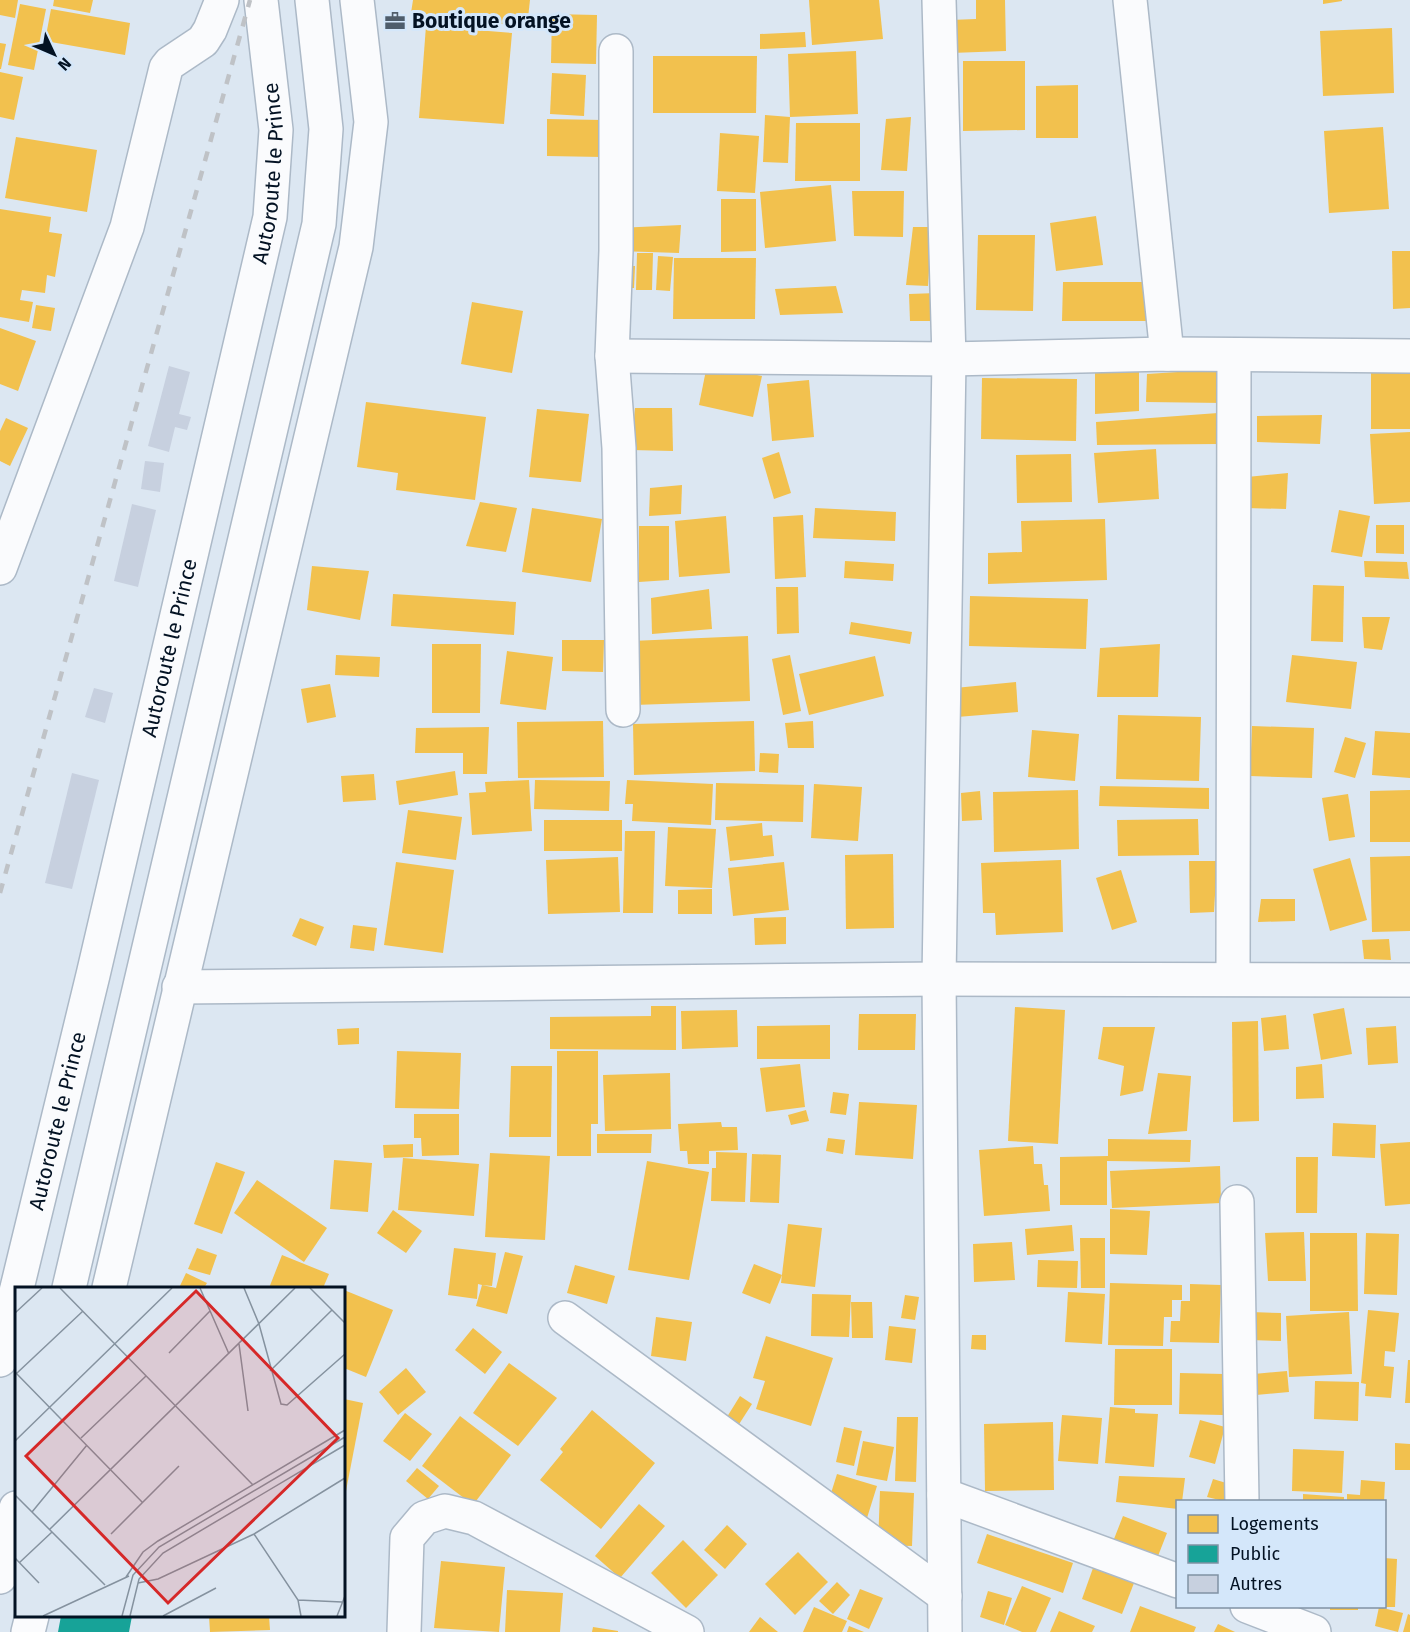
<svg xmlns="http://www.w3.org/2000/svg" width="1410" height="1632" font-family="'Fira Sans',sans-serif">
<rect width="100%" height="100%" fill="#dce7f2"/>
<g fill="#f2c14e">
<path d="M0,0H18L15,18L0,15Z"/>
<path d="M54,0H93L90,13L53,6Z"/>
<path d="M413,0H530L527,27L411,13Z"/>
<path d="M809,0H879L883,39L812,45Z"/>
<path d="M976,0H1005L1006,51L951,53L950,20L976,19Z"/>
<path d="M1323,0H1342V1L1323,4Z"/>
<path d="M20,4L46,9L34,70L8,65Z"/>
<path d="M51,9L130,23L125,55L45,41Z"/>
<path d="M552,14L597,15L596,64L551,63Z"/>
<path d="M426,26L512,33L504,124L419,118Z"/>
<path d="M1392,28L1394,93L1323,96L1320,31Z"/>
<path d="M805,32L806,47L760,49V34Z"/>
<path d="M0,43L6,44L1,69H0Z"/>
<path d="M856,51L858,114L790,117L788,54Z"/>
<path d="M653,56H757L756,113H653Z"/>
<path d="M963,61H1025V130L963,131Z"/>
<path d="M0,72L23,77L14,120L0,117Z"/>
<path d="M552,73L586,75L584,116L550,114Z"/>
<path d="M1078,85V138H1036V86Z"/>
<path d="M765,115L790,117L788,163L763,162Z"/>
<path d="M911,117L907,171L881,170L886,119Z"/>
<path d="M547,119L603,120L602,157L547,156Z"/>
<path d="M796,123H860V181H795Z"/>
<path d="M1383,127L1389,209L1329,213L1324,131Z"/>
<path d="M720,133L759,136L755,193L717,191Z"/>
<path d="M16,137L97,150L87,212L5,198Z"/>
<path d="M831,185L836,241L765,248L760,192Z"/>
<path d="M852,191H904L903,237L854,236Z"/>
<path d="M721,199H756V251L721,252Z"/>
<path d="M0,209L51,217L49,232L62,234L55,277L47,275L45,293L22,290L20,300L33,302L29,322L0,317Z"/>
<path d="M1096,216L1103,265L1056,271L1050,223Z"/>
<path d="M681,225L679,253L618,251V228Z"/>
<path d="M913,227H932L928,286L906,285Z"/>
<path d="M978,235H1035L1033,311L976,310Z"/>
<path d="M1392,251H1410V308L1393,309Z"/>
<path d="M637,253H653L652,290H636Z"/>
<path d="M658,256L673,257L670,291L656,290Z"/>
<path d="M674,258H756L755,319H673Z"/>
<path d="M622,266H635L634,288H621Z"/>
<path d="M1063,282H1157L1156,321H1062Z"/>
<path d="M836,286L843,313L780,315L775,289Z"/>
<path d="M937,293V321H910L909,294Z"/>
<path d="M472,302L523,311L512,373L461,364Z"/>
<path d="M36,305L55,308L51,331L32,328Z"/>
<path d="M0,328L36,341L18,391L0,384Z"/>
<path d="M707,365L762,376L753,417L699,405Z"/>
<path d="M1223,369V403L1146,402L1147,374Z"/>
<rect x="1371" y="369" width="39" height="60"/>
<path d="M1095,372H1139V411L1095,414Z"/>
<path d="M982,378L1077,379L1076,441L981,439Z"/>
<path d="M809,380L814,437L772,441L767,384Z"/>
<path d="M366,402L486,417L475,500L396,490L398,473L357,467Z"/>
<path d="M635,408H672L673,451L631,450Z"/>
<path d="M537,409L589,414L581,482L529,477Z"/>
<path d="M1218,413L1219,444L1097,445L1096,422Z"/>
<path d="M1322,415L1320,444L1257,442V416Z"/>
<path d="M6,418L28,428L10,466L0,461V431Z"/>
<path d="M1410,432V502L1374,504L1370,434Z"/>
<path d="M1156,449L1159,499L1098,503L1094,453Z"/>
<path d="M779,452L791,493L774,499L762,458Z"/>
<path d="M1071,454L1072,502L1017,503L1016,455Z"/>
<path d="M1288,473L1286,509L1246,508L1247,477Z"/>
<path d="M682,485L681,514L649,516L650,488Z"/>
<path d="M480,502L517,508L506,552L466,546Z"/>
<path d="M532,508L602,519L591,582L522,572Z"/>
<path d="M815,508L896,512L895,541L813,538Z"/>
<path d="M1339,510L1370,516L1362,557L1331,552Z"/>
<path d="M803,515L806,577L775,579L773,517Z"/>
<path d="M726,516L730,573L679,577L675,521Z"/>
<path d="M1105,519L1107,580L988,584V553L1022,552L1021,521Z"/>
<path d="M1376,525H1404V554L1376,553Z"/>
<path d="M639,526H669V580L639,582Z"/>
<path d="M845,561L894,564L893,581L844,578Z"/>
<path d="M1364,561L1407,562L1409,579L1365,577Z"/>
<path d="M312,566L369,571L360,620L307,610Z"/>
<path d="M1313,585L1344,586L1343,642L1311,641Z"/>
<path d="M776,587H798L799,633L777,634Z"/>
<path d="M709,589L712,629L652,634L651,598Z"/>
<path d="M393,594L516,602L514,635L391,626Z"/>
<path d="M970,596L1088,599L1086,649L969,646Z"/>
<path d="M1362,617H1390L1382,650L1364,648Z"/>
<path d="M851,622L912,632L910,644L849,634Z"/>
<path d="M748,636L750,701L634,705L631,641Z"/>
<path d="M562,640H604L603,672L562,671Z"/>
<path d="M432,644H481L480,713H432Z"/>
<path d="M1160,644L1158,697H1097L1100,648Z"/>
<path d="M507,651L553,657L546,710L500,704Z"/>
<path d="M336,655L380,657L379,677L335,675Z"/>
<path d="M790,655L801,711L783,715L772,659Z"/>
<path d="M1292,655L1357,662L1351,709L1286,702Z"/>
<path d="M875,656L884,696L809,715L799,674Z"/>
<path d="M1016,682L1018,712L957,717L955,688Z"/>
<path d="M330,684L336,717L307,723L301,689Z"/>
<path d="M1118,715L1201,717L1199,781L1116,779Z"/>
<path d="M603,721L604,777L518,778L517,722Z"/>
<path d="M754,721L755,771L634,775L633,724Z"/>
<path d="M813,721L814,748H788L785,723Z"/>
<path d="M1252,726L1314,728L1312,778L1250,776Z"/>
<path d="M489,727L487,774H463V753H415L416,728Z"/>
<path d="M1032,730L1079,734L1075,781L1028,777Z"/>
<path d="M1375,731L1410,733V778L1372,775Z"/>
<path d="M1345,737L1366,743L1355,778L1334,772Z"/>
<path d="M760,753L779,754L778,773L759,772Z"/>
<path d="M455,771L458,795L399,805L396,781Z"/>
<path d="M374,774L376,800L343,802L341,776Z"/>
<path d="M529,780L532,831L472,835L469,793L486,792L485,782Z"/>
<path d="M535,780L610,781L609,811L534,809Z"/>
<path d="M627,780L713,784L711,825L632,821L633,804H625Z"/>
<path d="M716,783L804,785L803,822L715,820Z"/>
<path d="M814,784L862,787L858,841L811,838Z"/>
<path d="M1100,786L1209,788V809L1099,806Z"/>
<path d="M1078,790L1079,849L994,852L993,792Z"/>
<path d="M1410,790V842H1370V791Z"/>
<path d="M980,791L982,820L962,821L961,793Z"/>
<path d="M1348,794L1355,837L1329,841L1322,798Z"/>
<path d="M408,810L462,817L456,860L402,853Z"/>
<path d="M1198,819L1199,855L1118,856L1117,820Z"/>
<rect x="544" y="820" width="78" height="31"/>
<path d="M762,823L763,836L772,835L774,856L730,861L726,827Z"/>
<path d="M668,827L716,829L712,888L665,886Z"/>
<path d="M625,831H655L653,913H623Z"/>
<path d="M893,854L894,928L846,929L845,855Z"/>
<path d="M1410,856V931L1372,932L1370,857Z"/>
<path d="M618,857L620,912L548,914L546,860Z"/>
<path d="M1350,858L1367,920L1330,931L1313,869Z"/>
<path d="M1061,860L1063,932L996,935L995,913H983L981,863Z"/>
<path d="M1189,861H1217L1214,912L1190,913Z"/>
<path d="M396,862L454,870L443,953L384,945Z"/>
<path d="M784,862L789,910L733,916L728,868Z"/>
<path d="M1121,870L1137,922L1112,930L1096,878Z"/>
<path d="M712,889V914H678V890Z"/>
<path d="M1261,899H1295V921L1258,922Z"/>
<path d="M786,917V944L755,945L754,918Z"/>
<path d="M300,918L324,927L316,946L292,936Z"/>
<path d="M353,925L377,928L374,951L350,948Z"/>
<path d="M1389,939L1391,960L1364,959L1362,940Z"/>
<path d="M651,1006H676V1050L550,1049V1017L651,1016Z"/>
<path d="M1015,1007L1065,1010L1058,1144L1008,1141Z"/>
<path d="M1344,1008L1352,1054L1321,1060L1313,1014Z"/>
<path d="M737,1010L738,1047L682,1049L681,1011Z"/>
<path d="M859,1014H916L915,1050H858Z"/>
<path d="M1286,1015L1289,1049L1264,1051L1261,1018Z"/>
<path d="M1258,1021L1259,1121L1233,1122L1232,1022Z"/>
<path d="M830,1025V1059H757V1026Z"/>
<path d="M1396,1026L1398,1063L1368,1065L1366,1028Z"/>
<path d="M1103,1027H1155L1143,1091L1120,1096L1124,1066L1098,1059Z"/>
<path d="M359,1028V1044L338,1045L337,1029Z"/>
<path d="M397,1051L461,1053L459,1109L395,1108Z"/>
<path d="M557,1051H598V1124H591V1156H557Z"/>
<path d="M800,1064L805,1107L766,1112L760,1068Z"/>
<path d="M1322,1064L1324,1098L1296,1099V1067Z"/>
<path d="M511,1066H552L551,1137H509Z"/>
<path d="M670,1073L671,1129L605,1131L603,1075Z"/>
<path d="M1158,1073L1191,1076L1187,1131L1148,1134Z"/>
<path d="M833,1092L849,1094L846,1115L830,1113Z"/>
<path d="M859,1102L917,1105L913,1159L855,1155Z"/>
<path d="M806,1110L809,1121L791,1125L788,1115Z"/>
<path d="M414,1114H459V1155L422,1156L421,1138H414Z"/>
<path d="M721,1122L722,1127H737L738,1150L709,1151V1164H688L687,1151H680L678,1124Z"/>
<path d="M1333,1123L1376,1125L1375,1158L1332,1156Z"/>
<path d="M597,1134H652L651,1153H597Z"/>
<path d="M828,1138L845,1140L843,1154L826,1151Z"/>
<path d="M1108,1139L1191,1140L1190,1162L1107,1161V1205H1060V1157L1108,1156Z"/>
<path d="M1410,1142V1204L1385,1206L1380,1144Z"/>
<path d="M413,1144V1157L384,1158L383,1145Z"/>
<path d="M1033,1146L1034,1164H1042L1044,1185H1048L1050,1211L984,1216L979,1150Z"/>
<path d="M716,1152L747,1153L745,1202L711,1201L712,1168H716Z"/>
<path d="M490,1153L550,1156L545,1240L485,1237Z"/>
<path d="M752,1154L781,1155L779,1203L750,1202Z"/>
<path d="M1296,1157H1318L1317,1213H1296Z"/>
<path d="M403,1158L479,1164L474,1216L398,1210Z"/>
<path d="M334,1160L372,1163L368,1212L330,1209Z"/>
<path d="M647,1161L709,1172L689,1280L628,1270Z"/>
<path d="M216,1162L245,1172L222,1234L194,1224Z"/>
<path d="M1220,1166L1221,1203L1112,1208L1110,1171Z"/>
<path d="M257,1180L327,1228L304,1262L234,1213Z"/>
<path d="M1110,1209L1150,1211L1147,1255L1110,1254Z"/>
<path d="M393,1210L422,1231L406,1253L377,1233Z"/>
<path d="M788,1224L822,1228L815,1287L781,1283Z"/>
<path d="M1072,1225L1074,1251L1027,1255L1025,1229Z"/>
<path d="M1304,1232L1306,1281H1268L1265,1233Z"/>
<path d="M1310,1233H1357L1358,1311H1310Z"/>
<path d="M1366,1233L1399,1234L1397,1295L1364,1294Z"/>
<path d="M1080,1238H1105V1288H1081Z"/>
<path d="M1012,1242L1015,1280L974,1282L973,1244Z"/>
<path d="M197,1248L217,1255L210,1275L188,1269Z"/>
<path d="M454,1248L496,1253L492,1286L482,1285L496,1288L505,1252L523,1256L507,1314L476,1306L482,1285L478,1284L477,1299L448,1295Z"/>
<path d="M282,1255L329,1274L323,1288H269Z"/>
<path d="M1038,1260L1078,1261L1077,1288L1037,1287Z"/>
<path d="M754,1264L782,1275L770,1304L742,1293Z"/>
<path d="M575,1265L615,1276L607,1304L567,1293Z"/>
<path d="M186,1273L207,1283L204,1288H179Z"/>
<path d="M1110,1283L1182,1285V1300H1172V1317H1164L1163,1346L1108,1345Z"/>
<path d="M1190,1284L1221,1285L1219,1343L1170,1342L1171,1321H1180L1181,1301H1190Z"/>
<path d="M344,1290L393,1310L366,1377L344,1368Z"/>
<path d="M1068,1292L1105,1294L1102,1344L1065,1342Z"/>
<path d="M812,1294L851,1295L849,1337L811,1336Z"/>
<path d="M905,1295L919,1297L915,1320L901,1318Z"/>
<path d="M851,1302H872L873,1338H852Z"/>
<path d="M1368,1310L1399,1313L1395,1352L1385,1351L1384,1366L1394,1367L1391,1398L1365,1396L1366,1384L1361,1383Z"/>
<path d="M1251,1312L1281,1313V1341L1250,1340Z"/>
<path d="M1349,1312L1352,1374L1289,1377L1286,1316Z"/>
<path d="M656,1317L692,1322L686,1361L651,1356Z"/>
<path d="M889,1326L916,1329L912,1363L885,1360Z"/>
<path d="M473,1328L502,1352L485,1374L455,1350Z"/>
<path d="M972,1335H986V1350L971,1349Z"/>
<path d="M766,1336L833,1358L811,1426L756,1409L765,1381L753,1378Z"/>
<path d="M1115,1349H1172V1405H1114Z"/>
<path d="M1408,1360H1410V1403H1405Z"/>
<path d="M509,1363L557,1398L518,1446L473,1413Z"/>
<path d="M406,1368L426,1392L398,1415L379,1392Z"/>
<path d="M1287,1371L1289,1392L1256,1395L1254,1374Z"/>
<path d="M1180,1373L1224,1374L1223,1415L1179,1414Z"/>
<path d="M1315,1381L1359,1382L1358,1421L1314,1419Z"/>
<path d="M740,1396L752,1404L734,1432L722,1425Z"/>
<path d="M344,1399L363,1403L345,1496H344Z"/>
<path d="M1110,1407L1135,1409V1413L1158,1414L1154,1467L1105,1463Z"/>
<path d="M592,1410L655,1463L601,1529L540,1480L563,1452L560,1449Z"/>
<path d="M405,1413L432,1434L410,1461L383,1441Z"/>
<path d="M1062,1415L1102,1418L1098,1464L1058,1461Z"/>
<path d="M460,1416L511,1455L473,1505L422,1466Z"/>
<path d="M897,1417H918L916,1482L895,1481Z"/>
<path d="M1200,1420L1225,1427L1215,1464L1189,1457Z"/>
<path d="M1053,1422L1054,1490L985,1491L984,1424Z"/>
<path d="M844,1427L862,1431L854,1466L836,1462Z"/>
<path d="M863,1441L894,1447L887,1481L856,1475Z"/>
<path d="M1395,1443L1410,1444V1470H1395Z"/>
<path d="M1293,1449L1344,1451L1342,1493L1292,1491Z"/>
<path d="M417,1468L439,1486L428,1499L406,1481Z"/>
<path d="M837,1474L877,1486L867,1518L827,1506Z"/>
<path d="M1119,1476L1185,1478L1182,1502H1178V1509L1116,1502Z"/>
<path d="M1213,1479L1233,1485L1228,1502L1207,1497Z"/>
<path d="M1361,1480L1385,1482L1384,1502H1347V1494L1360,1495Z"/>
<path d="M880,1491L914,1493L912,1546L878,1545Z"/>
<path d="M1303,1494L1344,1497V1502H1303Z"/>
<path d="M639,1504L665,1526L620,1578L595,1556Z"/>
<path d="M1123,1516L1167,1533L1158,1556L1114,1539Z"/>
<path d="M727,1525L747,1544L725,1569L704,1550Z"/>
<path d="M987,1534L1073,1563L1063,1593L977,1563Z"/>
<path d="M683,1540L718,1575L686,1608L651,1573Z"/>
<path d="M798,1552L828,1582L795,1615L765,1584Z"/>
<path d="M1384,1558L1397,1559L1395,1607H1384Z"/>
<path d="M441,1561L505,1567L499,1632L434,1628Z"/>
<path d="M1093,1568L1134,1583L1122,1614L1082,1599Z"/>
<path d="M837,1582L850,1595L833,1614L819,1601Z"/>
<path d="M1022,1586L1051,1598L1036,1632H1022L1005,1625Z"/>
<path d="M860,1589L883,1598L869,1629L847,1619Z"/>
<path d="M507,1590L563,1593L560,1632H505Z"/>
<path d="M988,1591L1012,1598L1004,1625L980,1617Z"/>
<path d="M1140,1606L1196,1627L1194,1632H1130Z"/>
<rect x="1330" y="1606" width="28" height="4"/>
<path d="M814,1607L847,1621L842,1632H803Z"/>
<path d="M1379,1607L1403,1613L1398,1632L1375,1626Z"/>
<path d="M1059,1611L1095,1626L1092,1632H1050Z"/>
<path d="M1408,1614L1410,1615V1632H1403Z"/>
<path d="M209,1616H269L270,1630L210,1632Z"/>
<path d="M760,1617L778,1632H749Z"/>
<path d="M1218,1624L1235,1632H1214Z"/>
<path d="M849,1626L864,1632H847Z"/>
<path d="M593,1627L618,1631V1632H592Z"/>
</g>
<path fill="#17a398" d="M61,1616H132L129,1632H58Z"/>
<g fill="#c7d0df">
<path d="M169,366L190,372L179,414L191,417L187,430L175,427L169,452L148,446Z"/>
<path d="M145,461L164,463L160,492L141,489Z"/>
<path d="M132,504L156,510L138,587L114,581Z"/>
<path d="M94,688L113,693L105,723L85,717Z"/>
<path d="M72,773L99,780L72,889L45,883Z"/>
</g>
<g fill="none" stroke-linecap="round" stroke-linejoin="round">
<g stroke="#acb9c7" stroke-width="36">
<g id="minor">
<path d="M939,0L949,359L939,979L945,1632"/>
<path d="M1130,0L1167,354"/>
<path d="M616,51V251L612,356L619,448L623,710"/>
<path d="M612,356L949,359L1167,354L1410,356"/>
<path d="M0,568L127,227L166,68L170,63L203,41L210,30L222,0"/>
<path d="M1233,979L1234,355"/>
<path d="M179,987L939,979L1410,980"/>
<path d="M1237,1202L1242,1502"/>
<path d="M109,1288L356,247L371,122L357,0"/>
<path d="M565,1318L945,1596"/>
<path d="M944,1495L1178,1581"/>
<path d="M1247,1606L1314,1632"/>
<path d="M28,1632L32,1616"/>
<path d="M404,1632L407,1538L424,1518L445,1511L474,1518L687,1632"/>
</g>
</g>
<g stroke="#acb9c7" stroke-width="36">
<g id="major">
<path id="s1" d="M17,1288L93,975L270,217L276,130L261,0"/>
<path d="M69,1288L319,224L326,129L312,0"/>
<path d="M0,1360L16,1292"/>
<path d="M0,1577L16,1508"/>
</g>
</g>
<use href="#minor" stroke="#fafbfd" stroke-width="33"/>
<use href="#major" stroke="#fafbfd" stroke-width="33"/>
<path stroke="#bfc2c6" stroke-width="4.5" stroke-dasharray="10 10" stroke-linecap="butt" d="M0,893L250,0"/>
</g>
<defs>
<g id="office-bare" transform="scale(1.62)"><path d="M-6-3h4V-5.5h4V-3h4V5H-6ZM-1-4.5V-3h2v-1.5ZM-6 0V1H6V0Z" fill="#4f5d6b" stroke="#d4e7fa" stroke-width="2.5" paint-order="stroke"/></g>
</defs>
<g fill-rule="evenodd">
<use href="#office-bare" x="395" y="21"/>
</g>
<g text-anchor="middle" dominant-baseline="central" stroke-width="6" stroke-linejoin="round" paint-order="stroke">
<g font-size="21" font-weight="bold" fill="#031223" stroke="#d4e7fa" text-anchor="start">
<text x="412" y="21">Boutique orange</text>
</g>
<g font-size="21" fill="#031223" stroke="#d4e7fa">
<text stroke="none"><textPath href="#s1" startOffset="1144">Autoroute le Prince</textPath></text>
<text stroke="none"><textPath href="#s1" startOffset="658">Autoroute le Prince</textPath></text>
<text stroke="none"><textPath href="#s1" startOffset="172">Autoroute le Prince</textPath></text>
</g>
</g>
<g transform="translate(15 1287)">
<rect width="330" height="330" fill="#dce7f2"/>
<path fill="none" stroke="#85929f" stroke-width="1.5" d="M45,1L238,198M185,1L214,67M229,1L244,37L266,117L272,118L330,67M295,1L330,36M0,26L27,1M224,57L233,124M154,66L195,24M255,84L317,23M0,85L128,216M2,86L68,24M66,151L131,89M0,154L157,1M0,208L90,298M17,225L72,158M34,243L280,1M96,247L164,179M239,247L330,191M0,271L24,296M4,276L37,245M111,290L128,265L143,254L330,143M123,296L143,292L239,247L283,313L286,329M283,313L327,315M28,329L114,289M107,329L118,288L144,260L330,150M115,329L124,292L148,266L330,158M148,329L201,301M322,329L330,309"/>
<path fill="#d62828" fill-opacity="0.15" stroke="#d62828" stroke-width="3" d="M181,4L323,151L153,316L11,169Z"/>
<rect width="330" height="330" fill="none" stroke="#031223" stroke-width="3"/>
</g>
<rect x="1176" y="1500" width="210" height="108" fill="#d4e7fa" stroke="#8092a4" stroke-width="1.5"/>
<rect x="1188" y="1515" width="30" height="18" fill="#f2c14e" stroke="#8092a4" stroke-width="1.5"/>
<text x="1230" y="1530" font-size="18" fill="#031223">Logements</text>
<rect x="1188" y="1545" width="30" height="18" fill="#17a398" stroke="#8092a4" stroke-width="1.5"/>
<text x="1230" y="1560" font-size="18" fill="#031223">Public</text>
<rect x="1188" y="1575" width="30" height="18" fill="#c7d0df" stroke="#8092a4" stroke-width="1.5"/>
<text x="1230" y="1590" font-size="18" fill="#031223">Autres</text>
<g transform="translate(54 54) rotate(134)" stroke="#d4e7fa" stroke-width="4.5" paint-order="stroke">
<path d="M0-4.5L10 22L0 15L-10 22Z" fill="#031223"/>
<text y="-9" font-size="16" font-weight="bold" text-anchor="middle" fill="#031223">N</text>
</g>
</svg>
